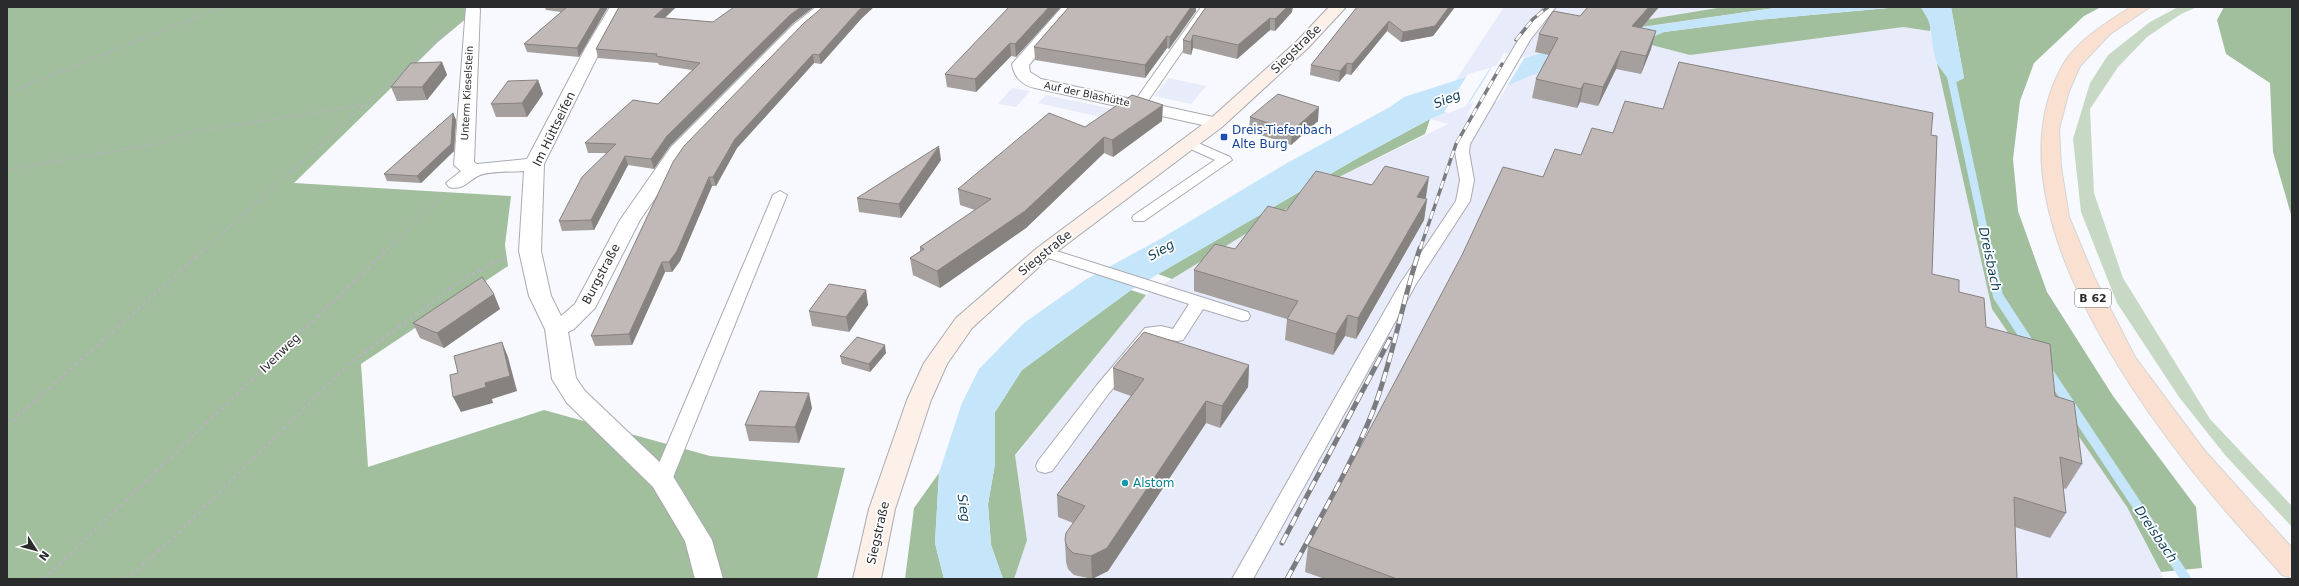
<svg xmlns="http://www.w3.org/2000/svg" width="2299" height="586" font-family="'DejaVu Sans',sans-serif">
<rect width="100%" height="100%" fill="#f7f9fe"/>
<g fill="#e8ebf9" fill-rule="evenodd">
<path d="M1504,7H1723L1700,10L1903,27L1930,31L1955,135L2127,507L2164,579H1014L1027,540L1015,456L1146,295L1337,178L1448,124L1430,119ZM1504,53L1525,58L1498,101L1466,116Z"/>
<path d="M1169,78L1206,86L1191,104L1154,96Z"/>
<path d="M1012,88L1030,91L1016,107L998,104Z"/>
<path d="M1046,95L1113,109L1105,118L1038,103Z"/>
</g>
<path fill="#c7d9c4" d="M2178,7H2197L2181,14L2147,37L2118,67L2090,109L2094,193L2123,278L2210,419L2292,506V527L2225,455L2179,397L2117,303L2081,212L2073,139L2090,83L2108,55L2150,22Z"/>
<g fill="#a1be9d">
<path d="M7,7H480L438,42L294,183L511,196L505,245L508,266L361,364L368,467L544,410L710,456L845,468L817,579H7Z"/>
<path d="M1723,7H1781L1641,27L1591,29Z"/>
<path d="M1899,7H1921L1932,26L1930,31L1903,27L1690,55L1640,42L1664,32L1757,20Z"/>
<path d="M1951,7H2101L2084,16L2034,63L2020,101L2013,159L2018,211L2047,292L2113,396L2196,507L2202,568L2161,572L2127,507L1992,309L1937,63L1952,84L1964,78Z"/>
<path d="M2224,7H2292V218L2273,152L2270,83L2226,54L2217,20Z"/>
<path d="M1430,119L1425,134L1337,178L1172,279L1158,274L1356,159Z"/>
<path d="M1131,290L1146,295L1015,455L1027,540L1014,579H1003L991,545L988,504L995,464V412L1022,370Z"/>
<path d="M939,473L935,543L944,579H905L914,508Z"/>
</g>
<g fill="#c5e5fa">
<path d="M1781,7H1899L1757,20L1664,32L1640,42L1532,75L1430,119L1356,159L1131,290L1022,370L995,412V464L988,504L991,545L1003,579H944L935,543L939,473L962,403L979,369L1024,323L1085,280L1162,238L1287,163L1390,107L1404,97L1604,33Z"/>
<path d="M1917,7H1951L1964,78L1952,84C1947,77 1941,70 1937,63C1929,43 1935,24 1921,8Z"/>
</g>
<g fill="#f7f9fe">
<path d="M1525,57L1506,88L1469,104L1492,67Z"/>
<path d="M1490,68L1466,106L1449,113L1444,112L1468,74Z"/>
</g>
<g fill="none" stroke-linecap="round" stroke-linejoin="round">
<path stroke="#c5e5fa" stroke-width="8" d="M1950,72L1988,249"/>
<g stroke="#c5e5fa" stroke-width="10">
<path d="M1988,248L1998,296L2032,348"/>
<path d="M2047,370L2186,579"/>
</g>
<g stroke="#a9abb1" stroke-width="2">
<g id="lane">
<path d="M1201,7H1213L1143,108H1133L1132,105Z"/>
<path d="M1544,7H1556L1530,40L1470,144L1469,152L1474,180L1470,201L1416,284L1253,579H1232L1400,284L1456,201L1460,180L1455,152L1456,144L1519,39Z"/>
<path d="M1189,139L1230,157L1232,160L1144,221H1134L1132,218L1134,215L1215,160L1184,146L1182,143Z"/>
<path d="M780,191L787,195L672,480L669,485L662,487L655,485L652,480L773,195Z"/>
<path d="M1044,247L1248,312L1250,316L1248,320L1242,321L1203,309L1183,340L1177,341L1156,337L1109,393L1052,471L1045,473L1038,471L1036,466L1038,461L1097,385L1145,328L1161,326L1173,329L1189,304L1039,255L1036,252L1039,249Z"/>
</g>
</g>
<g stroke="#a9abb1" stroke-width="2">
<g id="street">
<path d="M466,7H478L480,9L474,162L477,164L527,159L586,47L610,7H626L602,47L544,164L541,251L551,296L561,316L575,304L620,220L671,147L793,25L816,7H834L805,31L685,155L640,220L595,308L574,329L568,332L576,378L585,391L671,473L712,540L723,579H695L685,541L653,487L567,403L552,379L545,329L529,296L519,251L524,171C511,172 492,171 480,175C468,180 464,191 449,187L446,183L461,171L454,165Z"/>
<path d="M1062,7H1078L1029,65L1030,72L1041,79L1222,119L1225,123L1222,127L1216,128L1035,88C1022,85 1014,77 1012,64Z"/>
</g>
</g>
<g stroke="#a9abb1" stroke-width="2">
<path id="secondary" d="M1329,7H1346L1308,48L1222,127L1051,256L972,328L947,364L931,400L895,509L881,579H853L869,509L907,400L924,363L956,318L1037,248L1210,119L1296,42Z"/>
</g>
<g stroke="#d4d5d5" stroke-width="2">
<path id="primary" d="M2131,7H2150L2110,34L2080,66L2069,91L2059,129L2061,167L2069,217L2094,277L2135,357L2205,451L2292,548V578L2282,575C2250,538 2216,502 2187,464C2112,367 1991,187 2064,63C2077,41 2110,20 2131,7Z"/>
</g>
<g stroke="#b3b5b9" stroke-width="2" stroke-dasharray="2.5 2.5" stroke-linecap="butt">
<path d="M7,93L222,7"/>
<path d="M7,170L160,143L190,132L365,105"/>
<path d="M205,249L449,30"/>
<path d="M388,249L440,199"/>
</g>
<g stroke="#b3b5b9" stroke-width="3" stroke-dasharray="3.5 3.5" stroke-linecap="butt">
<path d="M7,426L206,248"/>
<path d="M44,579L389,248"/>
<path d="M126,579L167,544L348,365L462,280L495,262L506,259"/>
</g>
<use href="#lane" fill="#fff" fill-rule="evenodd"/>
<use href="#street" fill="#fff" fill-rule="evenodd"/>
<use href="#secondary" fill="#fcf0e8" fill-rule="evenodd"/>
<use href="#primary" fill="#f9e0d0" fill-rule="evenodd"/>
<g stroke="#7b7c7f" stroke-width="3.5">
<g id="rail-far1">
<path d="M1516,40L1533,19L1548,7"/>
<path d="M1420,249L1456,144L1502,64"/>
</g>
</g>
<g stroke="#7b7c7f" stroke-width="5">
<g id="rail">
<path d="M1282,543L1390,339"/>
<path d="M1287,579C1316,524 1350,469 1373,411C1393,358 1402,302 1420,248"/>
</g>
</g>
<use href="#rail-far1" stroke="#fff" stroke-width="2.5" stroke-dasharray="8" stroke-linecap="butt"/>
<use href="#rail" stroke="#fff" stroke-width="3.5" stroke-dasharray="10" stroke-linecap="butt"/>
</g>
<g fill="#a59f9d">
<path d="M545,7H608L579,57L527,52L524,44L561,12L546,10Z"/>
<path d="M619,7H676L665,18L713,22L792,24L670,146L654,169L628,165L594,230L562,231L559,221L606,153H588L585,143L658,104L692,70L659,65L658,63L598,58L596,49Z"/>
<path d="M823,7L861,19L821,64L814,63L737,148L716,186H712L680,261L672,272H665L632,345L595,346L591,336Z"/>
<path d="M1061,7L1016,57L1011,56L976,92L947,87L945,74Z"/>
<path d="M1069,7H1196V11L1169,49L1167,48L1145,78L1035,60L1034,47Z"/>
<path d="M1206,7L1292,12L1275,31L1270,30L1237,59L1193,48L1191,55L1183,53V40Z"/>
<path d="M1357,7H1455L1433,36L1401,42L1387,31L1351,75L1346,74L1339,82L1310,75L1311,65Z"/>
<path d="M1588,7H1659L1641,28L1651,49L1641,74L1616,69L1598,106L1580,102L1577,108L1532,98L1536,79L1549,55L1535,52L1539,34L1580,16Z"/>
<path d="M442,62L447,75L427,100L397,101L391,87Z"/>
<path d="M538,80L543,94L527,117H496L491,104Z"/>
<path d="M1663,109L1931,135L1932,274L1959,292L1986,327L2055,396L2082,464L2066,489L2063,488L2066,513L2050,538L2015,527L2017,579H1325L1305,572L1308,546L1543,177L1581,155L1613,133Z"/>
<path d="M453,113L456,120L454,151L421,183L387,181L384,174Z"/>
<path d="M1250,117L1318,121L1291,145L1249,131Z"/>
<path d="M1162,121L1113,157L1104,153L1026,228L940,288L913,275L910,258L920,251V247L975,210L960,205L958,189L1085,127Z"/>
<path d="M941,160L901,218L859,212L857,198Z"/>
<path d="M1372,185L1426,197L1425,199H1427L1424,220L1356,339L1345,336L1333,355L1285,340L1287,319L1194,291V270L1235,249L1286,211Z"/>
<path d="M866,290L868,305L849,332L812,326L809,311Z"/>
<path d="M500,309L444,348L420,338L413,323Z"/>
<path d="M886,353L870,372L842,364L840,356Z"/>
<path d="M1249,365L1248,387L1220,428L1206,423L1108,571L1092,579L1074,575L1068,569L1066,562L1065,540L1073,523L1058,517L1057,495L1131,396L1114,390L1113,368Z"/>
<path d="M812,408L799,443L749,441L745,425Z"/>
</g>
<g fill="#868280">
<path d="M601,7H608L579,57L577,48Z"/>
<path d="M665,7H676L657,25L654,17Z"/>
<path d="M801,7H814L792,24L670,146L654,169L651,159L667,136L790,15Z"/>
<path d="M863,7H874L861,19L821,64L819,55L859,10Z"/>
<path d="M1049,7H1061L1016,57L1015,44Z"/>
<path d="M1191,7H1196V11L1169,49L1170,37Z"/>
<path d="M1287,7H1293L1292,12L1275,31V19Z"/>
<path d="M1449,7H1455L1433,36L1401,42L1403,32Z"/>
<path d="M1649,7H1659L1628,44L1632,26Z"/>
<path d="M1270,18V30L1237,59L1238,45Z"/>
<path d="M1389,21L1387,31L1351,75L1352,64Z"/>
<path d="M1656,31L1651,49L1641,74L1646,56Z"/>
<path d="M1193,35V48L1191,55V42Z"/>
<path d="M1167,36V48L1145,78V65Z"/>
<path d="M1010,43L1011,56L976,92L975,79Z"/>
<path d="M1621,51L1616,69L1598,106L1603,87Z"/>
<path d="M813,54L814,63L737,148L716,186L713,177L735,139Z"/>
<path d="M442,62L447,75L427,100L422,87Z"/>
<path d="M1347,63L1346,74L1339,82L1340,71Z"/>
<path d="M538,80L543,94L527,117L522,103Z"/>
<path d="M1584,83L1580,102L1577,108L1581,89Z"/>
<path d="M1163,105L1162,121L1113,157L1112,140Z"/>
<path d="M1319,107L1318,121L1291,145L1292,131Z"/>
<path d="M453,113L456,120L454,151L421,183L417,176Z"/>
<path d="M1104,137V153L1026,228L940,288L937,271Z"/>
<path d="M939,146L941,160L901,218L899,204Z"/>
<path d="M625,156L628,165L594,230L591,220Z"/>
<path d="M709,177L712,186L680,261L672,272L669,262Z"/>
<path d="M1429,177L1426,197L1414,217L1417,197Z"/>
<path d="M1427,199L1424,220L1356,339L1358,318Z"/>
<path d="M662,262L665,272L632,345L629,334Z"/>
<path d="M866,290L868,305L849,332L846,317Z"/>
<path d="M494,294L500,309L444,348L437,333Z"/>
<path d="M1348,315L1345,336L1333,355L1336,334Z"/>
<path d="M502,342L508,357L517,391L492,399L493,403L461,412L453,397L485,383Z"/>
<path d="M885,345L886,353L870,372L869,364Z"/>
<path d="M1249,365L1248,387L1220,428L1222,406Z"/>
<path d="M809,393L812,408L799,443L795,427Z"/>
<path d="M1206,401V423L1108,571L1092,579L1091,556Z"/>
</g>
<g fill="#c0b9b7" stroke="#868280">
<path d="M567,7H601L577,48L524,44Z"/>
<path d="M619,7H665L654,17L713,22L734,7H801L790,15L667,136L651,159L625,156L591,220L559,221L582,177L616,144L585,143L633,100L658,104L700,63L656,56L657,54L596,49Z"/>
<path d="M823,7H863L859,10L819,55L813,54L735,139L713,177H709L677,251L669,262H662L629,334L591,336L673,162L684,146L804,23Z"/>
<path d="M1009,7H1049L1015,44L1010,43L975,79L945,74Z"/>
<path d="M1069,7H1191L1170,37L1167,36L1145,65L1034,47Z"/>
<path d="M1206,7H1287L1275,19L1270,18L1238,45L1193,35L1191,42L1183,40Z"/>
<path d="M1357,7H1449L1435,26L1403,32L1389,21L1352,64L1347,63L1340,71L1311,65Z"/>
<path d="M1588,7H1649L1632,26L1656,31L1646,56L1621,51L1603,87L1584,83L1581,89L1536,79L1558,38L1539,34L1553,11L1580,16Z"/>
<path d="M442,62L422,87H391L411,63Z"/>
<path d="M1679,62L1933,113L1931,135L1937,136L1932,274L1959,280V292L1984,298L1986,327L2050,344L2055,396L2074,402L2082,464L2060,457L2066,513L2014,497L2017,579H1397L1308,546L1462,255L1503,167L1543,177L1555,149L1581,155L1592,128L1613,133L1625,101L1663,109Z"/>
<path d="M538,80L522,103L491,104L508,81Z"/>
<path d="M1278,94L1319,107L1292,131L1250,117Z"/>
<path d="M1132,95L1163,105L1112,140L1104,137L1025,211L937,271L910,258L924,249L920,247L991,199L958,189L1049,113L1085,127Z"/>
<path d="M453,113L451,144L417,176L384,174Z"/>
<path d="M939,146L899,204L857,198Z"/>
<path d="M1385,166L1429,177L1417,197L1427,199L1358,318L1348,315L1336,334L1287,319L1298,301L1194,270L1215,244L1235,249L1268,206L1286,211L1316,171L1372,185Z"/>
<path d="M482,277L494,294L437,333L413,323Z"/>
<path d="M829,284L866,290L846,317L809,311Z"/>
<path d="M1144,332L1249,365L1222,406L1206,401L1107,548L1091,556L1073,553L1067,547L1065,540L1066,533L1085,506L1057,495L1144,379L1113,368Z"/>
<path d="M857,337L885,345L869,364L840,356Z"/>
<path d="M502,342L510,376L485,383L486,387L453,397L450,375L458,373L454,356Z"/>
<path d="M760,391L809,393L795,427L745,425Z"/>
</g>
<rect fill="#1a4fb4" stroke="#fff" stroke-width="1.5" x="1220" y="133" width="8" height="8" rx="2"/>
<circle fill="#0f9aa8" stroke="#fff" stroke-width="1.5" cx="1125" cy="483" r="4"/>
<g text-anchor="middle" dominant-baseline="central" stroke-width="3.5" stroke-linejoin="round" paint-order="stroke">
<g font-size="10" fill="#2a2b2d" stroke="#fff">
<text transform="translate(467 93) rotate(-87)">Unterm Kieselstein</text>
<text transform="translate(1087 94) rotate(12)">Auf der Blashütte</text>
</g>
<rect fill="#fff" stroke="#6a6b6c" stroke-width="1" x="2075" y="289" width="36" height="18" rx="3"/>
<g font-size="11" font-weight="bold" fill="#2a2b2d">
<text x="2093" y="298">B 62</text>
</g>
<g font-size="12" fill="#2a2b2d" stroke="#fff">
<text transform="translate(1296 49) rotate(-44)">Siegstraße</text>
<text transform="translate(554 129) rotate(-64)">Im Hüttseifen</text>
<text transform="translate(1045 253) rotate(-39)">Siegstraße</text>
<text transform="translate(601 274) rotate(-62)">Burgstraße</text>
<text transform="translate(280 353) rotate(-44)">Ivenweg</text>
<text transform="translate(878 533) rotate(-77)">Siegstraße</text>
</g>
<g font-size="12" fill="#164399" stroke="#fff" text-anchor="start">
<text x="1232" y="130">Dreis-Tiefenbach<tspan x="1232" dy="14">Alte Burg</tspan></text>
</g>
<g font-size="12" fill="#0d838f" stroke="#fff" text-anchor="start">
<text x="1133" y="483">Alstom</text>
</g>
<g font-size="13" font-style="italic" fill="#0f3f5a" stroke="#fff">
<text transform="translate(1447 99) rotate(-22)">Sieg</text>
<text transform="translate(1161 250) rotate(-30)">Sieg</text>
<text transform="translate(1990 259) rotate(78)">Dreisbach</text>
<text transform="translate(964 508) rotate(82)">Sieg</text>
<text transform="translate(2156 534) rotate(56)">Dreisbach</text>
</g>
</g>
<rect width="2299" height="586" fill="none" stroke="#2a2b2d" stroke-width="16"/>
<g transform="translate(36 550) rotate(126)" stroke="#ffffff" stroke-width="3" paint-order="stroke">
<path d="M0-3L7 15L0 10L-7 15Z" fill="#2a2b2d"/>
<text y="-6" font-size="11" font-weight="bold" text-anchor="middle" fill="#2a2b2d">N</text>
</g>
</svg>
